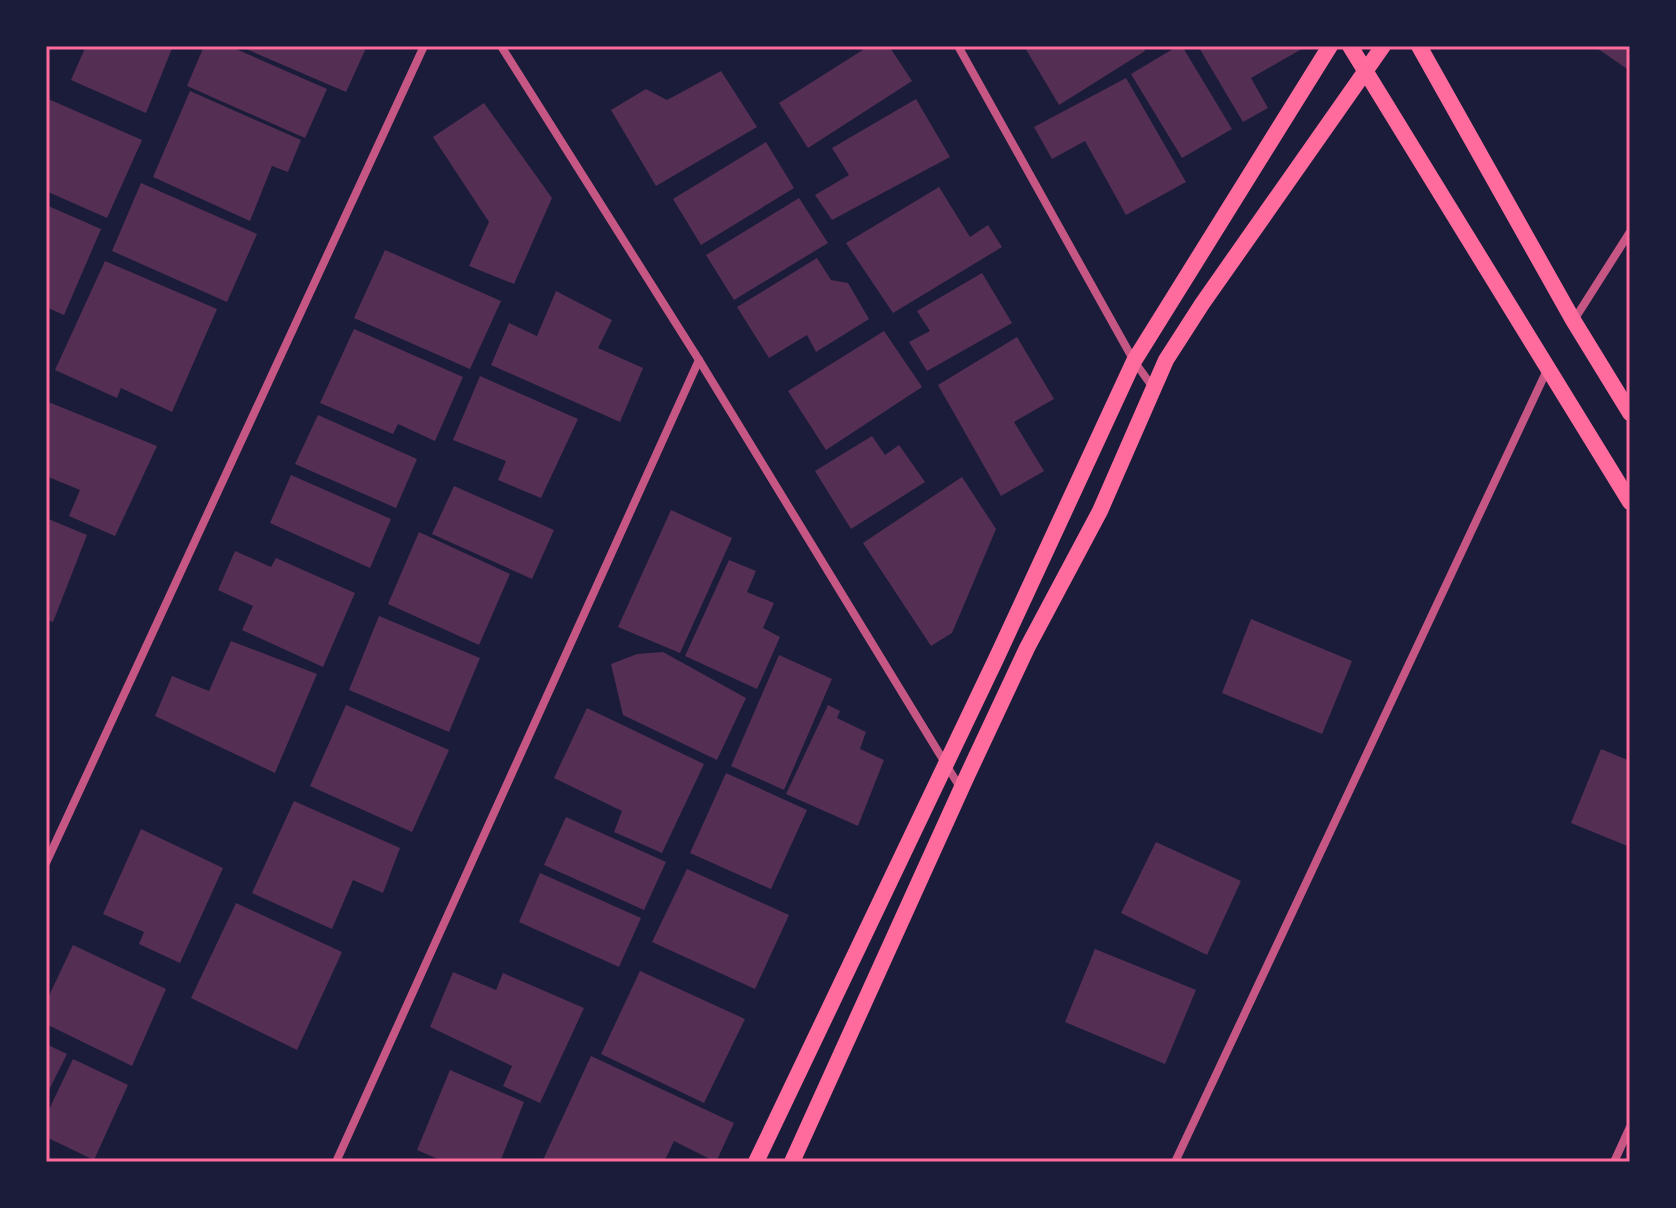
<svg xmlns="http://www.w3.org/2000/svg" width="1676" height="1208" font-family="'IBM Plex Sans',sans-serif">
<rect width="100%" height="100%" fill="#1b1b3a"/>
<g fill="#542f53">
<path d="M86,46H173L146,113L71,80Z"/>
<path d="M204,46H229L327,89L305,138L187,86Z"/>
<path d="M239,46H367L346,92Z"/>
<path d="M869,46H889L912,81L808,148L779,103Z"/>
<path d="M1024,46H1142L1145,51L1059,105Z"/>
<path d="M1178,46H1182L1232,129L1182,158L1131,74Z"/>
<path d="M1198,46H1307L1251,78L1268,108L1243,122Z"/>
<path d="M1594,46H1630V71Z"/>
<path d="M721,71L757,127L656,186L611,110L646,89L667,100Z"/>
<path d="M1126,78L1186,182L1126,215L1085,141L1052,159L1034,127Z"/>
<path d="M190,91L301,140L288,172L272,166L250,221L153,177Z"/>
<path d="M46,98L142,140L107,218L46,191Z"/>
<path d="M916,99L950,157L832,220L815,195L849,175L832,148Z"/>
<path d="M484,103L552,198L514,284L469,266L489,222L433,137Z"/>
<path d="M766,142L794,188L701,245L673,199Z"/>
<path d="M141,183L257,234L227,302L112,251Z"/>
<path d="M939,187L970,237L988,225L1002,247L893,313L846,243Z"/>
<path d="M799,198L828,243L734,300L706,255Z"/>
<path d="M46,205L101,229L64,315L46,307Z"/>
<path d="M385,250L501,301L470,369L354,318Z"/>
<path d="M817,258L831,280L848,283L869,319L816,352L807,335L769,358L737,307Z"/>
<path d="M105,261L217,309L172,412L121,388L117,398L55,370Z"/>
<path d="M982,273L1012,323L927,371L909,342L930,331L917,311Z"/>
<path d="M556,291L612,320L598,348L643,368L620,422L491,365L509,323L537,336Z"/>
<path d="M354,329L463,377L435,441L398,424L393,434L320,403Z"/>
<path d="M884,331L922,387L826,450L788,391Z"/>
<path d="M1017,337L1054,399L1014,422L1044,471L1001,496L938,385Z"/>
<path d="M480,376L578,419L541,498L498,480L506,461L453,440Z"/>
<path d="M46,401L157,446L115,536L69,516L80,490L46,476Z"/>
<path d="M318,415L417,459L396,508L295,464Z"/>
<path d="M872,436L885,455L899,445L925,482L851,529L815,471Z"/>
<path d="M291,475L391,519L370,568L270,523Z"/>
<path d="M962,477L996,529L952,633L931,646L863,543Z"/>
<path d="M454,486L554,530L532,579L432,534Z"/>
<path d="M671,510L732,538L680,653L618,627Z"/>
<path d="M46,518L87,535L53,622L46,619Z"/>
<path d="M419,532L510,574L479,645L388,604Z"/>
<path d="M235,551L271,567L276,558L355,593L323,667L242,630L253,606L218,590Z"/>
<path d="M729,560L756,571L747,592L774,603L763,628L780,637L757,689L685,656Z"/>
<path d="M379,616L480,658L449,732L349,690Z"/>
<path d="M1251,619L1352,661L1322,734L1222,693Z"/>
<path d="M231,641L317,674L275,773L155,716L172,676L209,691Z"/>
<path d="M663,652L746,698L717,760L623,715L611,664L637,654Z"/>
<path d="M779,655L832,679L784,790L731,766Z"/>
<path d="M346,705L449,750L412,832L310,786Z"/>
<path d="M828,705L840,711L837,718L866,732L860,749L884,760L858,826L786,794Z"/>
<path d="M587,708L704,764L662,853L614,832L622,811L554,778Z"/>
<path d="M1601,749L1630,761V847L1571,823Z"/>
<path d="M726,773L807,810L771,889L690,853Z"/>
<path d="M294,801L400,848L383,893L353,880L332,929L252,893Z"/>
<path d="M566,817L666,862L644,910L544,865Z"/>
<path d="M141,829L223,868L180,963L139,944L144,932L103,914Z"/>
<path d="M1156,842L1241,881L1207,955L1121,913Z"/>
<path d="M687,869L789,915L755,989L652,942Z"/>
<path d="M540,873L641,918L619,967L519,922Z"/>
<path d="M236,903L342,952L297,1050L191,998Z"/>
<path d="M73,945L166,989L132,1066L46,1024V1002Z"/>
<path d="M1095,949L1196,990L1165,1064L1065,1022Z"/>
<path d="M640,971L745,1019L704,1103L601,1054Z"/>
<path d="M453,972L496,990L503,973L584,1008L540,1103L503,1086L512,1066L430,1027Z"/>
<path d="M46,1044L67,1054L46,1096Z"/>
<path d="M591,1056L734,1123L716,1162L674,1141L664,1162H542Z"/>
<path d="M73,1059L128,1085L94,1160L46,1137V1116Z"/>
<path d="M450,1070L524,1102L500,1162H445L417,1150Z"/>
</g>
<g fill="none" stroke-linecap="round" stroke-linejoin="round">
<g stroke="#c65784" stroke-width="8">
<path d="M501,46L699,360L961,789"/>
<path d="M958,46L1134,361L1154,389"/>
<path d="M1574,320L1630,232"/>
<path d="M46,863L424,46"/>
<path d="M336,1162L699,360"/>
<path d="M1175,1162L1548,368"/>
<path d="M1614,1162L1630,1127"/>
</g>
<g stroke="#ff6b9d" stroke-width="16">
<path d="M1350,46L1630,502"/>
<path d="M1419,46L1573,320L1630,413"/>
<path d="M756,1162L996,659L1134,361L1330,46"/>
<path d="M792,1162L967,776L1027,648L1100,511L1166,360L1202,304L1383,46"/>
</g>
</g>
<rect width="1676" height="1208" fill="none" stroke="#1b1b3a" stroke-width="96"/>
<rect x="48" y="48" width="1580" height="1112" fill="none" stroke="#ff6b9d" stroke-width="3"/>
</svg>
